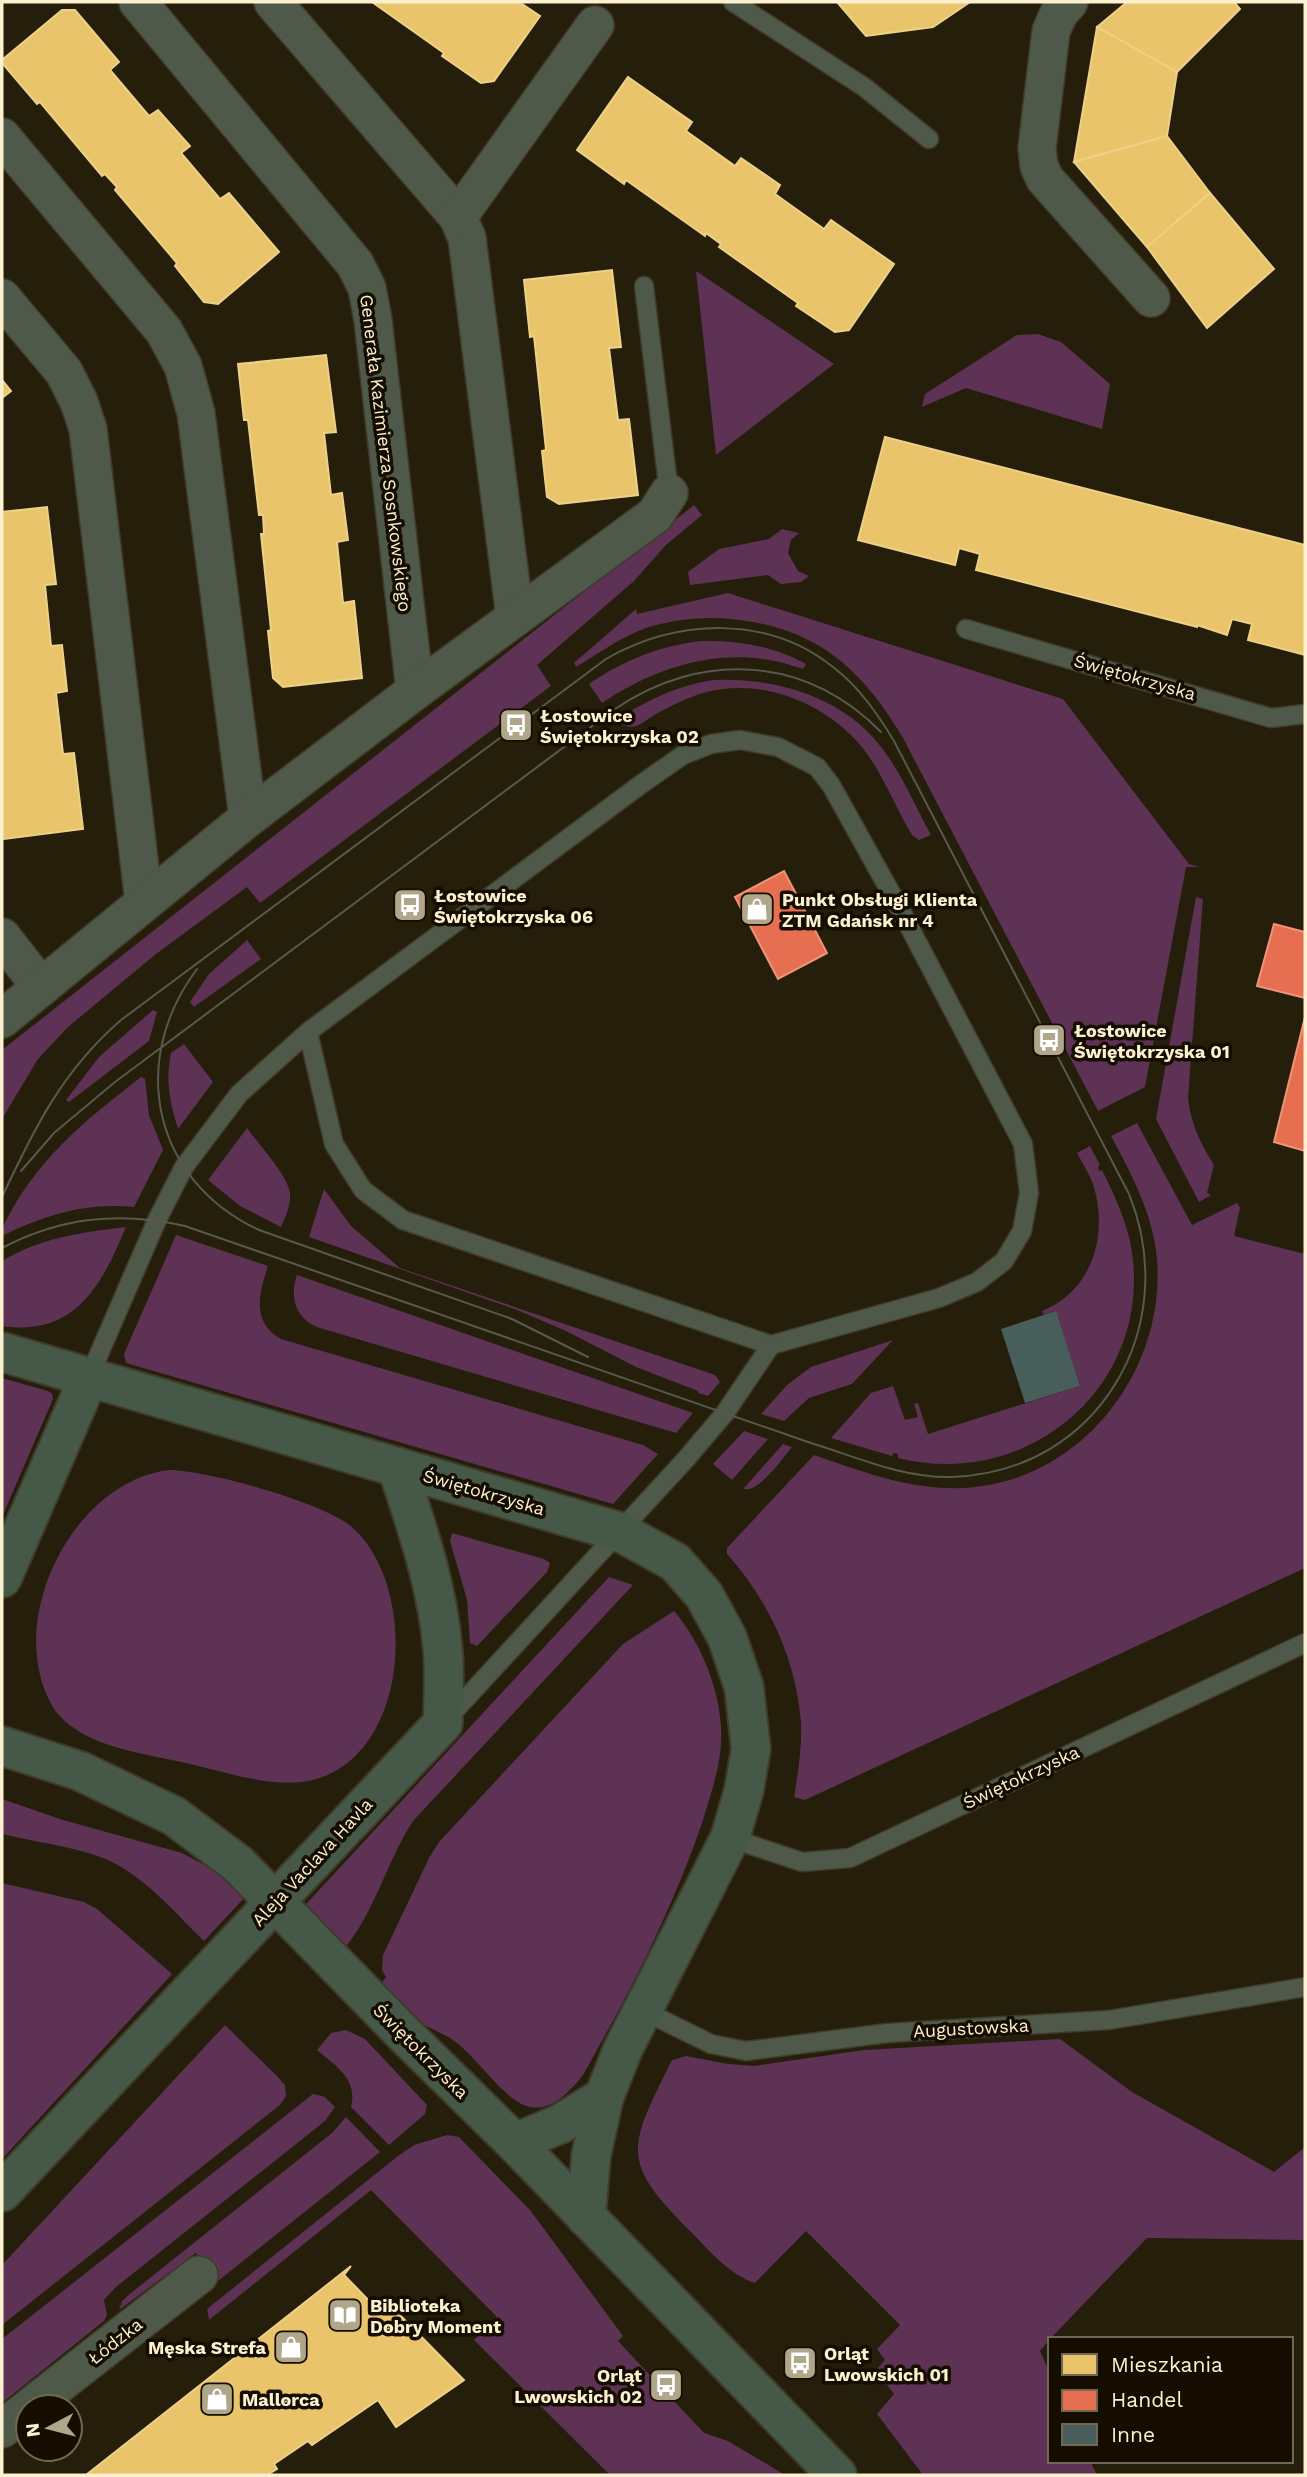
<svg xmlns="http://www.w3.org/2000/svg" width="1307" height="2477" font-family="'Work Sans',sans-serif">
<rect width="100%" height="100%" fill="#241e0a"/>
<g fill="#5d3254">
<path d="M696,271L834,364L716,455Z"/>
<path d="M1038,334L1061,342L1110,384L1102,429L966,388L922,407L925,394L1017,335Z"/>
<path d="M694,505L702,515L666,545L634,581L537,665L551,686L260,903L247,887L156,954L68,1027L38,1059L2,1119V1050Z"/>
<path d="M782,529L799,533L791,540L788,553L798,571L809,576L801,582L781,584L768,575L690,585L688,572L719,549L769,539Z"/>
<path d="M728,593L1063,699L1189,864L1200,867H1186L1145,1087L1098,1111L903,738C861,667 815,627 731,619C703,616 674,619 646,628C621,637 599,653 576,667L574,663L636,609L637,614Z"/>
<path d="M701,641C736,640 775,646 806,664L803,669C732,643 662,663 602,703L589,684C624,660 659,646 701,641Z"/>
<path d="M713,680C771,677 839,695 877,742C900,769 914,804 931,835L919,840L912,835C892,802 879,762 851,735C812,698 756,678 703,693C686,698 669,707 654,715C648,719 642,724 636,726C628,728 622,726 616,720C647,700 676,686 713,680Z"/>
<path d="M1196,897L1203,899L1188,1098C1191,1123 1200,1143 1214,1165L1207,1193L1211,1195L1199,1202L1156,1119Z"/>
<path d="M247,940L261,959L194,1007L190,1002L209,974Z"/>
<path d="M153,1010L157,1012L149,1041L69,1102L66,1100L99,1057Z"/>
<path d="M184,1044L213,1082L178,1129C170,1104 165,1079 171,1053Z"/>
<path d="M141,1077L145,1079L149,1115L163,1150L134,1207C87,1202 44,1215 2,1236V1229C34,1161 83,1122 141,1077Z"/>
<path d="M1137,1123L1192,1225L1237,1203L1240,1208L1234,1236L1305,1254V1568L805,1800L794,1797C798,1773 802,1748 801,1723C796,1659 769,1601 727,1554V1548L814,1455C863,1472 910,1490 963,1488C1080,1483 1166,1372 1157,1259C1153,1214 1132,1175 1111,1136Z"/>
<path d="M247,1128C258,1144 289,1176 290,1194C291,1206 285,1217 281,1227L240,1206L208,1180Z"/>
<path d="M1090,1146L1100,1165L1098,1167L1099,1171L1102,1170C1120,1206 1135,1240 1134,1281C1133,1404 1015,1488 898,1458V1454L894,1453L892,1456L831,1438L871,1393L893,1386L905,1420L918,1417L914,1404L918,1403L928,1434L1080,1386L1055,1311L1044,1315L1042,1311C1092,1291 1108,1236 1094,1187C1090,1175 1083,1164 1077,1153Z"/>
<path d="M324,1189L351,1226L400,1268L715,1375L720,1382L708,1396L698,1393V1391L636,1367L566,1331L517,1310L309,1237Z"/>
<path d="M126,1227C102,1285 75,1337 2,1326V1261C39,1238 83,1232 126,1227Z"/>
<path d="M176,1235L268,1266C259,1293 251,1322 281,1339L643,1445L658,1454L613,1504L126,1363L124,1354Z"/>
<path d="M297,1275L693,1413L676,1433L320,1328C296,1320 289,1298 297,1275Z"/>
<path d="M893,1340L852,1384L809,1398L784,1421L761,1414L787,1385L811,1367Z"/>
<path d="M2,1378L48,1391L52,1394L53,1399L2,1517Z"/>
<path d="M744,1431L768,1439L732,1480L713,1464Z"/>
<path d="M783,1444L792,1447C781,1460 759,1493 743,1489Z"/>
<path d="M169,1470C206,1470 327,1503 353,1528C422,1591 409,1768 302,1782C264,1786 226,1772 190,1764C145,1753 87,1749 56,1712C0,1628 70,1482 169,1470Z"/>
<path d="M452,1533L544,1559L550,1563L547,1572L477,1646L470,1643L467,1600L450,1541Z"/>
<path d="M609,1577L633,1585L413,1821C387,1861 375,1912 344,1949L305,1908L307,1903Z"/>
<path d="M674,1611C700,1641 719,1687 721,1727C723,1760 712,1790 703,1820C673,1909 629,1994 583,2075C527,2148 502,2081 457,2043C445,2033 428,2029 415,2019C402,2009 391,1997 379,1986L386,1977L382,1970L383,1955L429,1858L439,1842L623,1644Z"/>
<path d="M2,1799L63,1820L182,1853L220,1873L246,1896L204,1941C174,1912 143,1874 103,1858C71,1846 35,1842 2,1834Z"/>
<path d="M2,1883L84,1902L97,1909L172,1974L2,2159Z"/>
<path d="M225,2025L277,2076L285,2085L286,2096L280,2105L2,2325V2265Z"/>
<path d="M346,2030L365,2039L427,2105L425,2114L389,2145L351,2107C358,2079 336,2066 317,2050L331,2033Z"/>
<path d="M1060,2039L1132,2092L1274,2172L1305,2147V2240L1147,2238L1050,2339L1040,2351L1050,2373V2461H1090L1097,2475H923L877,2414L894,2394L876,2370L885,2360L877,2349L900,2325L806,2231L755,2283C732,2276 712,2254 696,2237C620,2162 626,2152 672,2060L686,2056L728,2064L754,2066L864,2050Z"/>
<path d="M313,2094L325,2097L335,2107L325,2121L116,2287L104,2300L107,2315L104,2321L2,2403V2339Z"/>
<path d="M346,2117L380,2152L218,2281L196,2253L119,2310L122,2301L131,2293L332,2133Z"/>
<path d="M447,2135L459,2137L530,2210L623,2336L618,2341L704,2433L728,2441L785,2475H610L474,2340L497,2317L371,2190L209,2320L207,2309L398,2156L414,2145Z"/>
</g>
<g fill="#e9c46a" stroke="#eed188" stroke-width="2">
<path d="M372,2H519L540,16L494,81L481,83L442,56L444,53Z"/>
<path d="M837,2H970L933,27L866,36Z"/>
<path d="M1127,2H1234L1240,9L1177,72L1097,27Z"/>
<path d="M62,10H75L119,62L110,70L149,116L158,110L190,146L181,153L220,199L229,193L279,252L218,304L204,302L175,266L177,263L115,190L117,187L105,174L102,176L40,102L37,104L2,63V60Z"/>
<path d="M1097,27L1177,72L1167,136L1074,162Z"/>
<path d="M628,77L692,122L686,131L735,166L741,158L780,185L775,194L824,229L831,220L894,264L849,330L835,332L796,306L798,303L719,247L721,244L706,233L705,236L626,180L624,184L577,150Z"/>
<path d="M1167,136L1210,193L1147,247L1074,162Z"/>
<path d="M1210,193L1274,269L1207,328L1147,247Z"/>
<path d="M612,270L621,347L609,348L618,420L629,419L638,495L559,504L547,497L542,451L546,450L534,336L530,337L524,280Z"/>
<path d="M326,355L336,432L324,433L331,495L342,493L348,540L337,542L343,603L354,601L362,678L283,687L273,678L268,631L271,630L261,534H264L263,515H259L248,420H244L238,364Z"/>
<path d="M2,380L11,391L2,398Z"/>
<path d="M885,437L1305,545V655L1248,640L1252,624L1232,619L1227,635L1197,625V627L980,571L976,570L980,554L959,548L955,565L858,540Z"/>
<path d="M47,507L56,584L45,585L51,646L62,645L67,691L56,693L63,754L74,753L83,829L4,839L2,837V512Z"/>
<path d="M351,2266L344,2275L378,2310L387,2302L464,2380L396,2427L378,2400L312,2445L308,2441L274,2464L277,2469L267,2475H86Z"/>
</g>
<g fill="#e76f51" stroke="#ed9677" stroke-width="2">
<path d="M784,871L827,953L778,979L735,897Z"/>
<path d="M1274,924L1305,932V998L1257,986Z"/>
<path d="M1305,1017V1151L1274,1142Z"/>
</g>
<path fill="#475e5a" d="M1056,1311L1080,1386L1025,1403L1001,1329Z"/>
<g fill="none" stroke-linecap="round" stroke-linejoin="round">
<g stroke="#403b28" stroke-width="21">
<g id="service">
<path d="M733,2L864,87L929,139"/>
<path d="M644,286L669,493"/>
<path d="M966,629L1271,718L1305,714"/>
<path d="M89,1377L157,1220L184,1167L239,1094L308,1032L640,785L683,755L711,744L740,740L778,747L817,767L831,785L901,911L1023,1144L1029,1193L1022,1231L1004,1261L977,1282L939,1298L771,1345L403,1220L363,1190L334,1144L308,1032"/>
<path d="M448,1718L686,1459L725,1413L771,1345"/>
<path d="M730,1838L802,1862L850,1858L1305,1643"/>
<path d="M644,2011L711,2044L746,2051L888,2033L1109,2020L1305,1987"/>
</g>
</g>
<g stroke="#403b28" stroke-width="40">
<g id="minor">
<path d="M138,2L355,264L367,288L373,320L415,691"/>
<path d="M273,2L458,217L467,238L515,617"/>
<path d="M1069,2L1059,13L1051,31L1037,148L1039,166L1045,179L1151,298"/>
<path d="M2,137L164,331L183,366L196,413L248,818"/>
<path d="M458,217L595,25"/>
<path d="M2,298L64,372L79,402L88,429L144,902"/>
<path d="M2,937L41,987"/>
<path d="M2,1019L248,818L415,691L655,515L669,493"/>
<path d="M30,2407L199,2275"/>
<path d="M2,2429L28,2409"/>
</g>
</g>
<g stroke="#403b28" stroke-width="42">
<g id="secondary">
<path d="M2,1352L620,1532L675,1562L704,1595L727,1637L744,1687L751,1749L744,1790L730,1838L623,2049L604,2097L591,2156L586,2217"/>
<path d="M2,1578L89,1377"/>
<path d="M2,1746L80,1771L174,1816L238,1864L404,2034L515,2143L837,2475"/>
<path d="M515,2143L560,2124L604,2097"/>
<path d="M2,2192L443,1723C443,1699 445,1675 443,1652C438,1588 417,1527 397,1467"/>
</g>
</g>
<use href="#service" stroke="#4e594a" stroke-width="18"/>
<use href="#minor" stroke="#4e594a" stroke-width="37"/>
<use href="#secondary" stroke="#465847" stroke-width="38"/>
<g stroke="#575a4b" stroke-width="2">
<path d="M197,969C128,1061 152,1180 259,1230L512,1319L588,1357"/>
<path d="M21,1171L54,1133L115,1082L615,709C702,650 806,656 881,732"/>
<path d="M2,1197C34,1129 62,1071 121,1020L606,659C676,619 767,614 833,667C859,687 877,713 894,741L1129,1194C1183,1327 1098,1473 951,1477C902,1478 857,1457 811,1443L185,1226C120,1211 61,1217 2,1248"/>
</g>
</g>
<defs>
<g id="bus-square" transform="scale(1.75)"><rect x="-9" y="-9" width="18" height="18" rx="4" fill="#b0a68a" stroke="#150d00"/><path d="M-5-6H5V4H4V6H2V4H-2V6H-4V4H-5ZM-3.5-4V0h7V-4ZM-3.5 1.2v1.5H-2V1.2ZM2 1.2v1.5H3.5V1.2Z" fill="#fff"/></g>
<g id="shop-square" transform="scale(1.75)"><rect x="-9" y="-9" width="18" height="18" rx="4" fill="#b0a68a" stroke="#150d00"/><path d="M-5-2.5h2.3a2.7 3.5 0 0 1 5.4 0H5L5.5 6h-11ZM-1.5-2.5h3a1.5 2.3 0 0 0-3 0Z" fill="#fff"/></g>
<g id="library-square" transform="scale(1.75)"><rect x="-9" y="-9" width="18" height="18" rx="4" fill="#b0a68a" stroke="#150d00"/><path d="M-6-4Q-3-5.5-.7-3.5V5Q-3 3-6 4ZM6-4Q3-5.5 .7-3.5V5Q3 3 6 4Z" fill="#fff"/></g>
</defs>
<g fill-rule="evenodd">
<use href="#bus-square" x="516" y="725"/>
<use href="#bus-square" x="410" y="905"/>
<use href="#shop-square" x="757" y="909"/>
<use href="#bus-square" x="1049" y="1040"/>
<use href="#library-square" x="345" y="2315"/>
<use href="#shop-square" x="291" y="2347"/>
<use href="#bus-square" x="800" y="2363"/>
<use href="#bus-square" x="666" y="2385"/>
<use href="#shop-square" x="217" y="2399"/>
</g>
<g text-anchor="middle" dominant-baseline="central" stroke-width="7" stroke-linejoin="round" paint-order="stroke">
<g font-size="18" fill="#fbf0cf" stroke="#150d00">
<text transform="translate(386 453) rotate(83)">Generała Kazimierza Sosnkowskiego</text>
<text transform="translate(1135 677) rotate(16)">Świętokrzyska</text>
<text transform="translate(484 1492) rotate(16)">Świętokrzyska</text>
<text transform="translate(1021 1777) rotate(-25)">Świętokrzyska</text>
<text transform="translate(312 1862) rotate(-47)">Aleja Vaclava Havla</text>
<text transform="translate(971 2028) rotate(-3)">Augustowska</text>
<text transform="translate(421 2051) rotate(45)">Świętokrzyska</text>
<text transform="translate(115 2341) rotate(-38)">Łódzka</text>
</g>
<g font-size="18" font-weight="bold" fill="#fbf0cf" stroke="#150d00" text-anchor="start">
<text x="540" y="715">Łostowice<tspan x="540" dy="21">Świętokrzyska 02</tspan></text>
<text x="434" y="895">Łostowice<tspan x="434" dy="21">Świętokrzyska 06</tspan></text>
<text x="782" y="899">Punkt Obsługi Klienta<tspan x="782" dy="21">ZTM Gdańsk nr 4</tspan></text>
<text x="1074" y="1030">Łostowice<tspan x="1074" dy="21">Świętokrzyska 01</tspan></text>
<text x="370" y="2305">Biblioteka<tspan x="370" dy="21">Dobry Moment</tspan></text>
<text x="266" y="2347" text-anchor="end">Męska Strefa</text>
<text x="824" y="2353">Orląt<tspan x="824" dy="21">Lwowskich 01</tspan></text>
<text x="642" y="2375" text-anchor="end">Orląt<tspan x="642" dy="21">Lwowskich 02</tspan></text>
<text x="242" y="2399">Mallorca</text>
</g>
</g>
<rect width="1307" height="2477" fill="none" stroke="#fbf0cf" stroke-width="7"/>
<rect x="1048" y="2337" width="245" height="126" fill="#150d00" stroke="#716853" stroke-width="2"/>
<rect x="1062" y="2354" width="35" height="21" fill="#e9c46a" stroke="#716853" stroke-width="2"/>
<text x="1111" y="2372" font-size="21" fill="#fbf0cf">Mieszkania</text>
<rect x="1062" y="2390" width="35" height="21" fill="#e76f51" stroke="#716853" stroke-width="2"/>
<text x="1111" y="2407" font-size="21" fill="#fbf0cf">Handel</text>
<rect x="1062" y="2424" width="35" height="21" fill="#475e5a" stroke="#716853" stroke-width="2"/>
<text x="1111" y="2442" font-size="21" fill="#fbf0cf">Inne</text>
<g transform="translate(49 2428) rotate(263)"><circle r="33" fill="#150d00" stroke="#716853" stroke-width="2"/>
<path d="M0-5L12 26L0 18L-12 26Z" fill="#b0a68a"/>
<text y="-10" font-size="19" font-weight="bold" text-anchor="middle" fill="#fbf0cf">N</text>
</g>
</svg>
